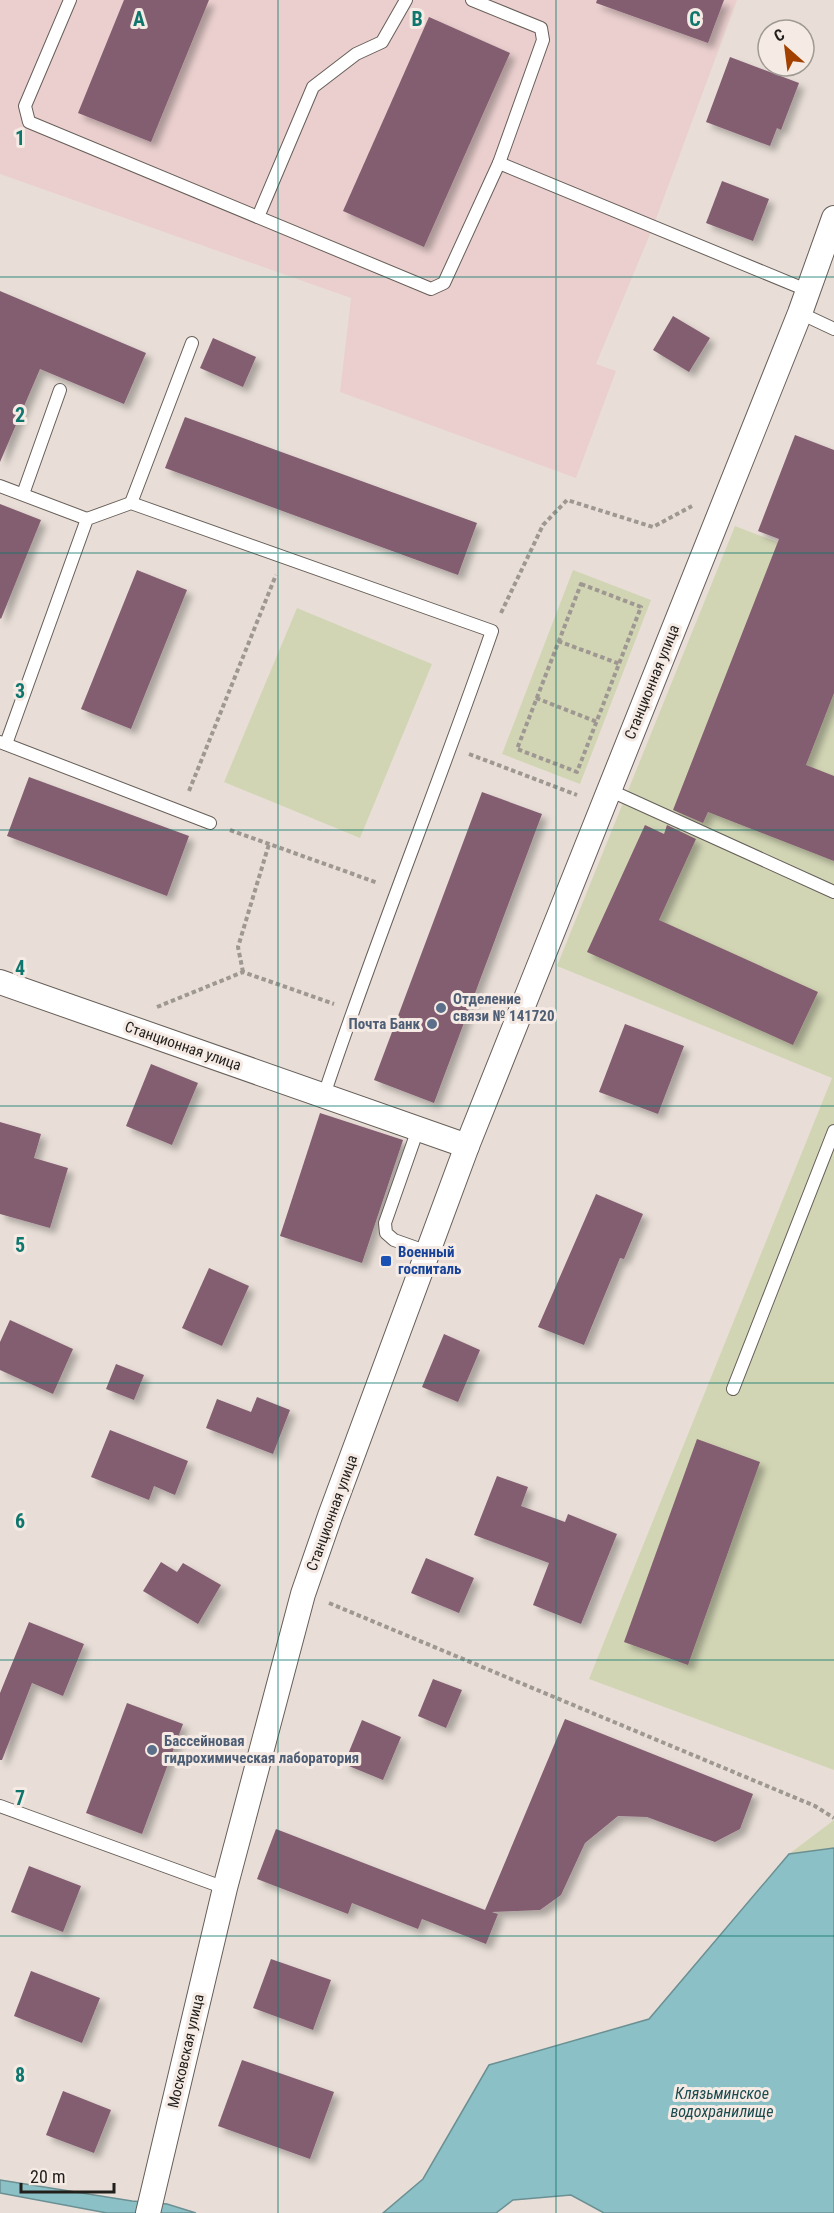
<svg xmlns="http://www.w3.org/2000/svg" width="834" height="2213" font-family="'Roboto Condensed',sans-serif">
<defs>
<filter id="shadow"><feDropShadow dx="5.5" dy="5.5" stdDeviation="3" flood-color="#0004"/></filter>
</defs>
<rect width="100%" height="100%" fill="#e8ded7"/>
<path fill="#eacfce" d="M0,0H737L653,227L596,364L616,371L576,478L340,392L351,298L0,174Z"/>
<g fill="#d1d5b4">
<path d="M735,526L834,564V1770L589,1679L832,1078L557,966Z"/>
<path d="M573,570L651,600L580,784L502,754Z"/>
<path d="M297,608L432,664L360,838L224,782Z"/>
<path d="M834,1820V1848L789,1854Z"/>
</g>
<g fill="#8bc1c6" stroke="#6b9093" stroke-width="1.5">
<path d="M834,1848V2213H604L571,2195L513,2200L496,2213H383L423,2179L489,2065L649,2019L789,1854Z"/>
<path d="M0,2180L132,2201L167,2204L196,2213H107L0,2193Z"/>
</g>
<g fill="#835d70" filter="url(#shadow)">
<path d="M124,0H209L151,142L78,113Z"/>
<path d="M597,0H724L708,43L596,3Z"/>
<path d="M429,17L510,53L424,247L343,211Z"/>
<path d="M730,57L799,83L781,130L777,128L770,146L706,122Z"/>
<path d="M722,181L769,199L753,241L706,223Z"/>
<path d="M0,291L146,353L124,404L40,369L0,462Z"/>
<path d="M673,316L710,338L689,372L653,350Z"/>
<path d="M213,338L256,357L243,387L200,368Z"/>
<path d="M185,417L477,523L458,575L165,468Z"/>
<path d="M795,435L834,450V693L806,765L834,776V861L708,812L703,823L673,810L779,539L758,531Z"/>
<path d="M0,504L41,520L1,619L0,618Z"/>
<path d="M137,570L187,590L131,729L81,709Z"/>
<path d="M29,777L189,836L167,896L7,836Z"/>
<path d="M482,792L542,814L434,1103L374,1080Z"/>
<path d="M645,825L664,834L667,825L696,839L659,920L818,992L793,1045L587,952Z"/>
<path d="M625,1024L684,1046L658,1114L599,1092Z"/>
<path d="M151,1064L198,1083L172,1145L126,1126Z"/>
<path d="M320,1113L403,1140L362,1263L280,1236Z"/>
<path d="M0,1122L41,1134L34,1158L68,1168L50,1228L0,1214Z"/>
<path d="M596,1194L643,1214L624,1259L620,1258L584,1345L538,1327Z"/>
<path d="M209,1268L249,1286L222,1346L182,1328Z"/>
<path d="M10,1320L73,1349L53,1394L0,1370V1342Z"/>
<path d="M444,1334L480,1350L458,1402L422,1387Z"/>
<path d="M116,1364L144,1375L134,1400L106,1389Z"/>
<path d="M257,1397L290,1410L273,1454L206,1428L217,1399L251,1412Z"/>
<path d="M110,1430L188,1461L175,1495L154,1486L149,1500L91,1477Z"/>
<path d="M697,1439L760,1462L688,1665L624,1642Z"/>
<path d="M497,1476L528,1487L521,1506L565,1522L568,1514L617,1534L581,1624L533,1605L549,1563L474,1535Z"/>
<path d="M426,1558L474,1578L459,1613L411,1593Z"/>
<path d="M161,1562L177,1572L183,1563L221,1585L198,1624L143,1591Z"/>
<path d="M29,1622L84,1644L63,1696L32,1683L2,1760H0V1693Z"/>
<path d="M433,1679L462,1690L446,1728L418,1716Z"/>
<path d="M127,1703L183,1724L142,1834L86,1813Z"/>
<path d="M565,1719L753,1794L740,1829L715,1842L647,1817L618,1816L585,1843L561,1895L540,1910L492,1912L498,1914L486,1944L422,1919L418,1929L352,1903L348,1914L257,1879L276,1829L485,1910Z"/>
<path d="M362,1720L401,1737L383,1780L344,1764Z"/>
<path d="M29,1866L81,1886L63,1932L11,1912Z"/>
<path d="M271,1959L331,1980L313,2030L253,2008Z"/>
<path d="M31,1971L100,1998L82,2043L14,2016Z"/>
<path d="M242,2060L334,2092L310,2159L218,2126Z"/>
<path d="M63,2091L111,2110L94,2153L46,2135Z"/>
</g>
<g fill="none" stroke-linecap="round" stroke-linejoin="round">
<g stroke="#665e58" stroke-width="14">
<g id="service">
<path d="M70,0L25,106L29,122L431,289L444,283L499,163L809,291"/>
<path d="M472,0L541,28L543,40L499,163"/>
<path d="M258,217L313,87L356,54L382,42L406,0"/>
<path d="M800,313L834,329"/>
<path d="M0,486L87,519"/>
<path d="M23,494L60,390"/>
<path d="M131,503L192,343"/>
<path d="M0,742L210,823"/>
<path d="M6,744L87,519L131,503L492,631C438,787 376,939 324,1095"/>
<path d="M609,790L834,892"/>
<path d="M418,1129L385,1223L386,1233L394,1240L428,1252"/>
<path d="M733,1389L834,1131"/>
<path d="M0,1806L225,1888"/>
</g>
</g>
<g stroke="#665e58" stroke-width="26">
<g id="minor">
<path d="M0,982L467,1146"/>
<path d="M148,2213L225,1888L303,1594L330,1516L467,1146L800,313L834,218"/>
</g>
</g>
<g stroke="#9f9892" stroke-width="4" stroke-dasharray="4.5 3" stroke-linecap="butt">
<path d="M581,584L641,607L577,772L517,749Z"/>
<path d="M501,613L543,525L567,500L653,527L692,506"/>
<path d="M558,641L620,664"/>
<path d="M536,698L597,722"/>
<path d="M469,754L577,795"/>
<path d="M189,791L276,575"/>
<path d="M230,830L378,883"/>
<path d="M243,972L238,947L269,844"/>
<path d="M157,1007L243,972L334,1004"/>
<path d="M329,1603L815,1806L834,1818"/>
</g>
<use href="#service" stroke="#fff" stroke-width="12"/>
<use href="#minor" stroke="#fff" stroke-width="24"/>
</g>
<path fill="none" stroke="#0f766e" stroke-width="1.5" stroke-opacity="0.55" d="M278,0V2213M556,0V2213M0,277H834M0,553H834M0,830H834M0,1106H834M0,1383H834M0,1660H834M0,1936H834"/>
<g fill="#5c6f8a" stroke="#f5ebe4" stroke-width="2">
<circle cx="441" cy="1008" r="6"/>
<circle cx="432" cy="1024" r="6"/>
<circle cx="152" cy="1750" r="6"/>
</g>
<rect fill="#1a4fb4" stroke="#f5ebe4" stroke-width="2" x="380" y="1255" width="12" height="12" rx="3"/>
<g text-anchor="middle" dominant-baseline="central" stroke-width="6" stroke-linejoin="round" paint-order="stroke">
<g font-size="15" fill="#211e1b" stroke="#f5ebe4">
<text transform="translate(652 682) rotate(-68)">Станционная улица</text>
<text transform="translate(183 1046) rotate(19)">Станционная улица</text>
<text transform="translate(332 1513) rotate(-70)">Станционная улица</text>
<text transform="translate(186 2051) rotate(-77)">Московская улица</text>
</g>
<g font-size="15" font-weight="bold" fill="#4e5e75" stroke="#f5ebe4" text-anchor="start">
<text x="453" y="999">Отделение<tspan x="453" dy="17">связи № 141720</tspan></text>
<text x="420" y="1024" text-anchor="end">Почта Банк</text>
<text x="164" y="1741">Бассейновая<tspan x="164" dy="17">гидрохимическая лаборатория</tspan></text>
</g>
<g font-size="15" font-weight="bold" fill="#164399" stroke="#f5ebe4" text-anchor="start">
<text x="398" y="1252">Военный<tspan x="398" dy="17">госпиталь</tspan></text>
</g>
<g font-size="16" font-style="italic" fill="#1a4b4f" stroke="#f5ebe4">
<text x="722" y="2093">Клязьминское<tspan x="722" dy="18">водохранилище</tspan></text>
</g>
</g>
<g font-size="20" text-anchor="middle" font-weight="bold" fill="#0f766e" stroke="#f5ebe4" stroke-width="6" stroke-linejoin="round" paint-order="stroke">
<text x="139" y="26">A</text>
<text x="417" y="26">B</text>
<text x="695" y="26">C</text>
<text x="20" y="145">1</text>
<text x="20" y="422">2</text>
<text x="20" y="698">3</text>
<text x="20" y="975">4</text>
<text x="20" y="1252">5</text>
<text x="20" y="1528">6</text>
<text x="20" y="1805">7</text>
<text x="20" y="2082">8</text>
</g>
<g transform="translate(786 48) rotate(332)"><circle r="28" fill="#f5ebe4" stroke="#a09994" stroke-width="1.5"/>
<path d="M0-4.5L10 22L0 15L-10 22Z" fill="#a24000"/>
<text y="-9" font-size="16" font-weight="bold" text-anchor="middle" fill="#211e1b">С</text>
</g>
<path d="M21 2183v9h93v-9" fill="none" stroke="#211e1b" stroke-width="3"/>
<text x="30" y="2183" font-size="18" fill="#211e1b" stroke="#f5ebe4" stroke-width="4.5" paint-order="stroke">20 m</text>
</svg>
